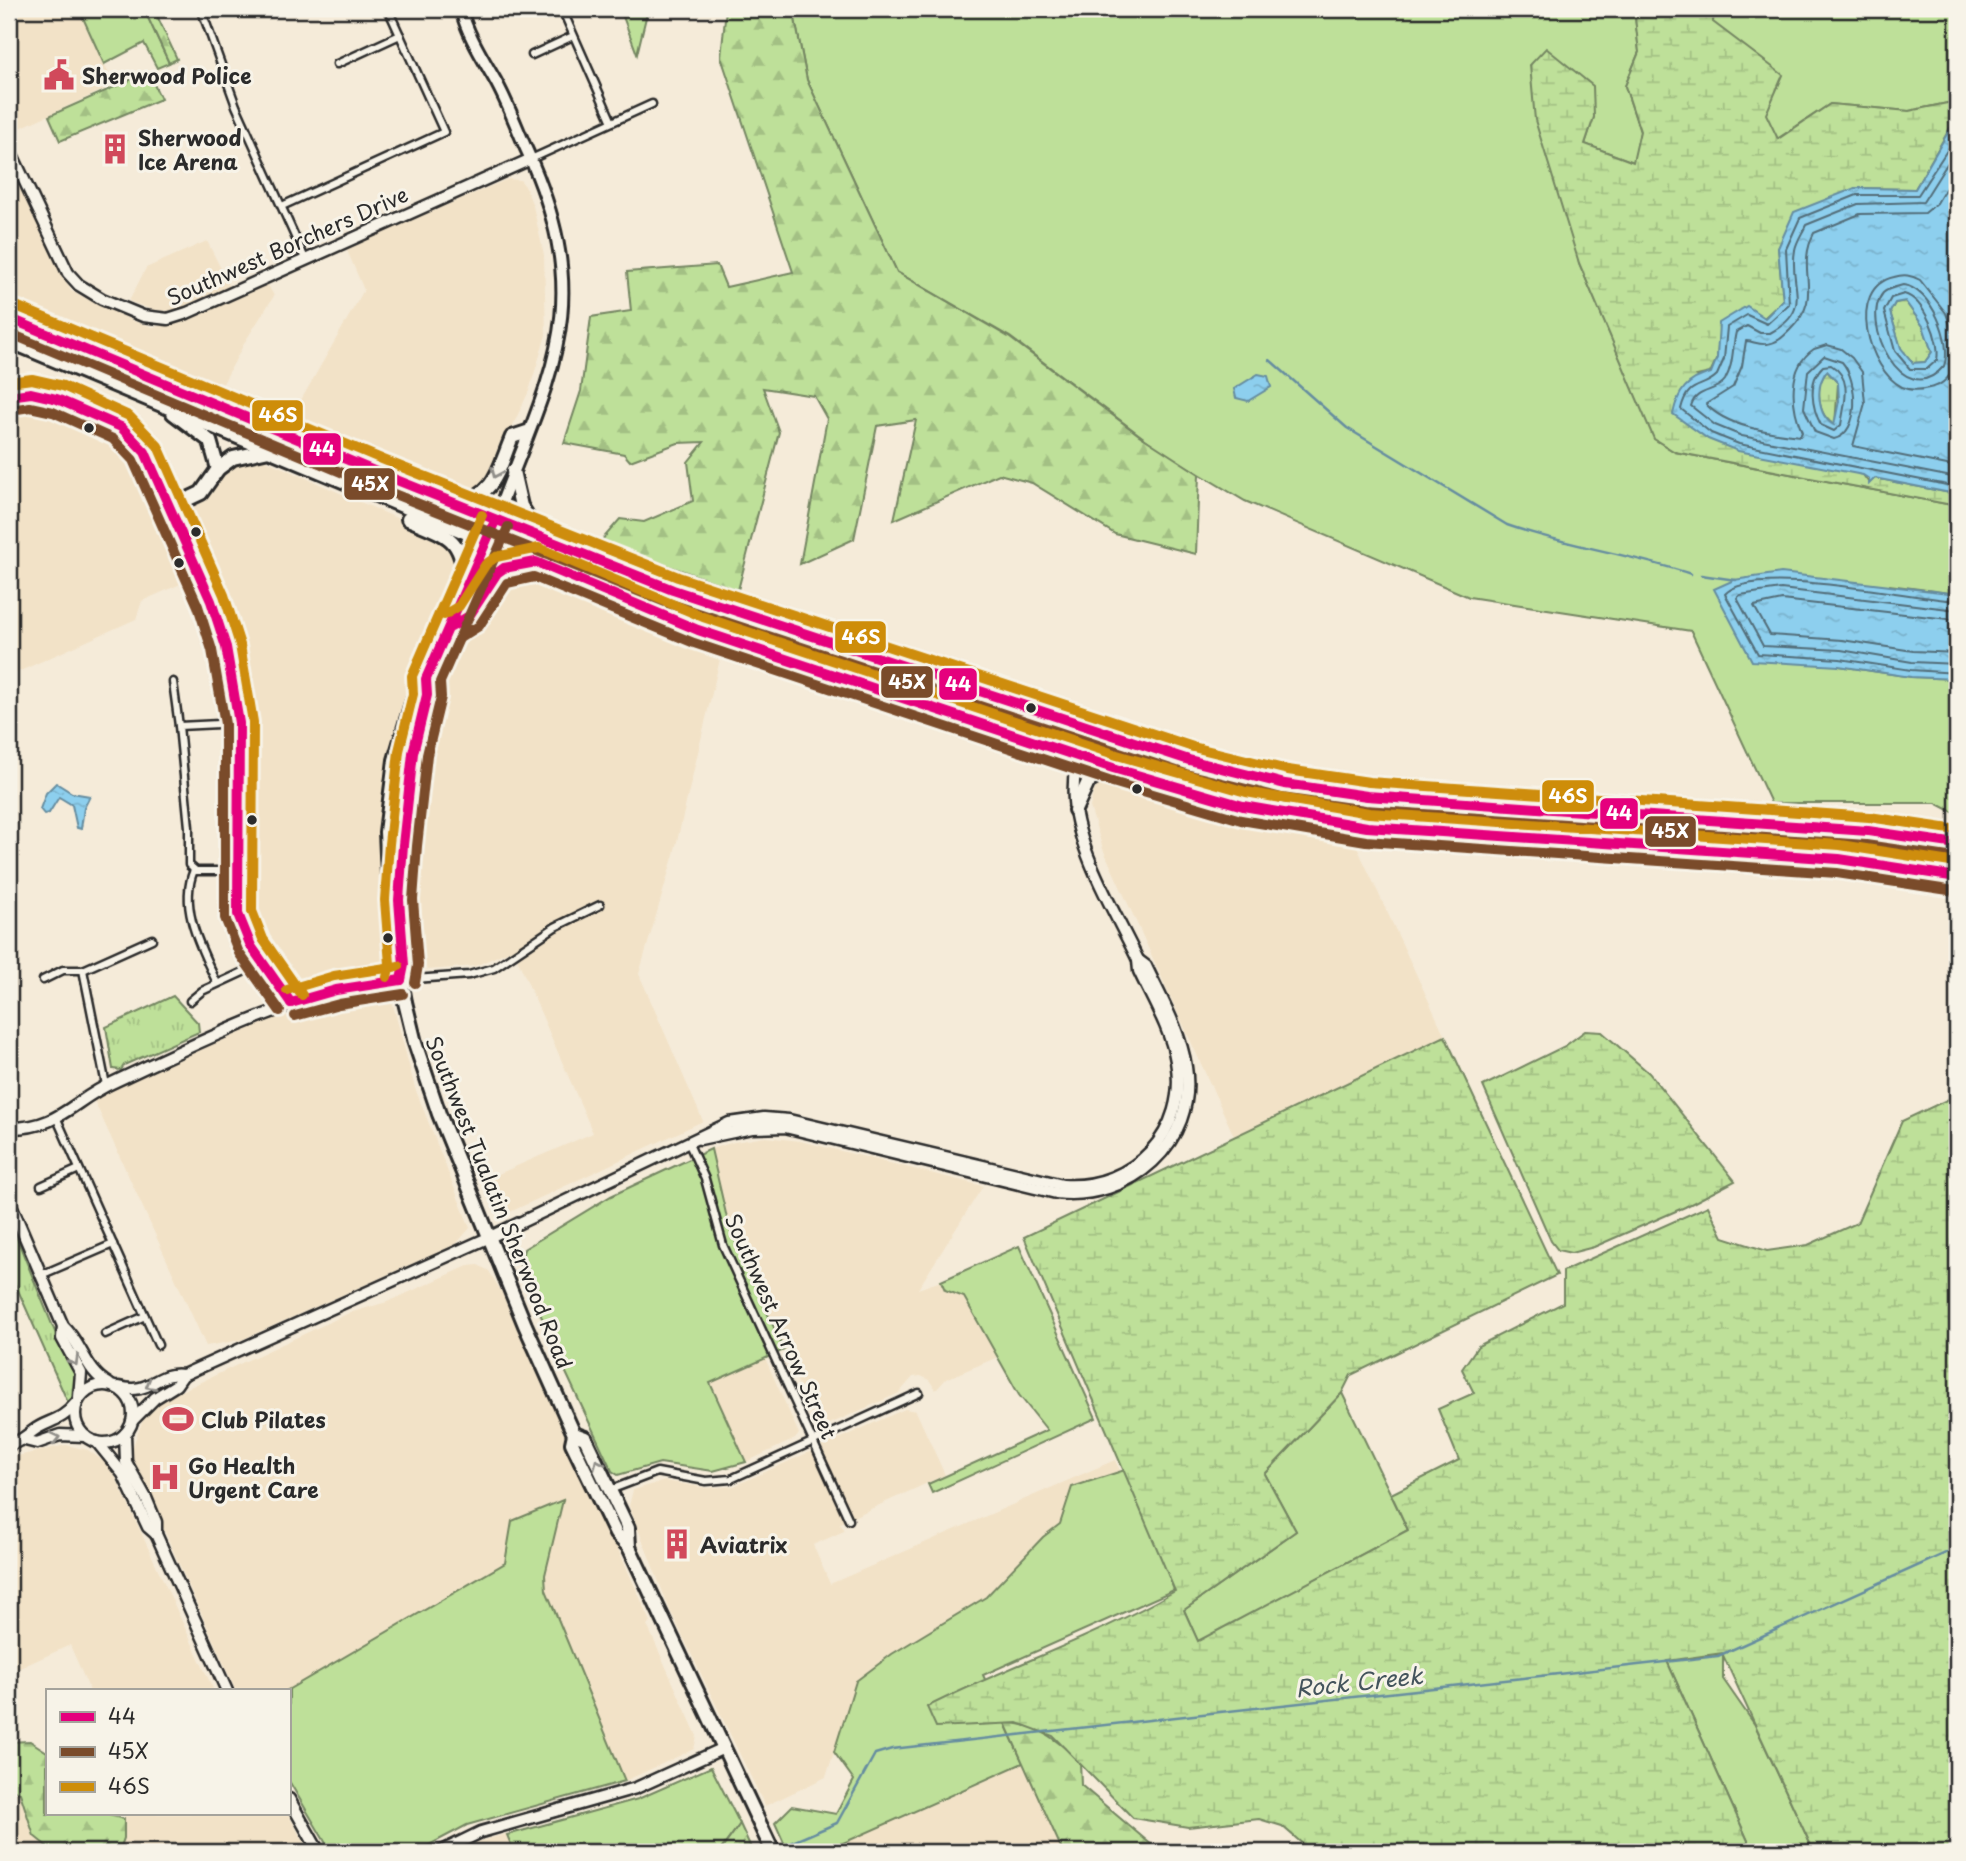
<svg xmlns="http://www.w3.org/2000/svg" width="1966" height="1861" font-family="'Playpen Sans',sans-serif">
<defs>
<pattern id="forest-firs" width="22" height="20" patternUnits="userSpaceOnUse" patternTransform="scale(1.75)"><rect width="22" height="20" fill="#bee099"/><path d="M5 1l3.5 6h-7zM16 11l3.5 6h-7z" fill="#a3c084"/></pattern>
<pattern id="wetland-marsh" width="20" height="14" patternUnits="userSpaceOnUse" patternTransform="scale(1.75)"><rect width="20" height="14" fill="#bee099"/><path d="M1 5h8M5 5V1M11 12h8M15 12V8" fill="none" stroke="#a3c084"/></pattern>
<pattern id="park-tufts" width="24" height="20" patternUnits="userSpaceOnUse" patternTransform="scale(1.75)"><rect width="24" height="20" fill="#bee099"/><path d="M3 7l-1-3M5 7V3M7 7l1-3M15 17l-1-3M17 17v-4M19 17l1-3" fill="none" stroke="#a3c084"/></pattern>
<pattern id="water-ripples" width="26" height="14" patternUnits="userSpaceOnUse" patternTransform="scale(1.75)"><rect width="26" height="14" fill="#8dcfee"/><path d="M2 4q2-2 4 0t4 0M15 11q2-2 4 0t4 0" fill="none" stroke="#7ab2cc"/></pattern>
</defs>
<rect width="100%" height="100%" fill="#f5ebd9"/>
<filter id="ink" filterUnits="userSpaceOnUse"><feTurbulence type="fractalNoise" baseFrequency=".0143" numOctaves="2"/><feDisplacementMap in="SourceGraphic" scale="14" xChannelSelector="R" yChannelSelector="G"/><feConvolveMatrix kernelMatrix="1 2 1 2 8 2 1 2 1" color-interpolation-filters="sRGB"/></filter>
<g filter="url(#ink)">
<g fill="#f2e2c7">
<path d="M33,9H79L114,85L9,133V19Z"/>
<path d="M9,166L71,291L133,321L153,327L179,323L267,283L274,296L246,340L219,391L9,302Z"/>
<path d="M508,179L520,180L525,186L533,206L544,255L546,335L529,391L484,487L468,493L454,491L289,421L364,290L346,248Z"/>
<path d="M207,241L230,287L172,311L153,310L129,301L146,268Z"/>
<path d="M29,401L45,403L116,434L127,441L192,579L142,601L136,619L9,676V405Z"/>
<path d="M258,457L442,538L451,544L459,569L416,674L404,710L387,793L381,869L383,968L372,975L347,977L300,990L288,985L256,941L244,912L247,730L243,692L224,615L184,519L188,507L212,490L232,464Z"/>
<path d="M525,568L720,659L674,854L639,974L703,1121L510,1212L503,1211L497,1205L487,1179L593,1133L513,949L475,966L428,970L418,960L413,900L418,792L432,724L454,661L491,575Z"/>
<path d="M1101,783L1227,821L1355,843L1445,1036L1234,1136L1103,849L1090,807L1094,790Z"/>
<path d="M374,992L386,994L393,1005L415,1088L470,1228L456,1244L241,1340L206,1346L93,1098L275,1017L317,1003Z"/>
<path d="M766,1137L800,1141L983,1186L918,1289L941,1281L946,1290L964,1297L998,1357L946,1379L936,1390L929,1380L921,1376L913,1377L899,1393L823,1427L817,1426L729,1227L711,1149L734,1142Z"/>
<path d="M478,1265L489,1271L502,1293L651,1622L647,1625L697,1736L694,1749L625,1781L546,1590L545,1575L555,1534L286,1691H236L130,1454L144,1417L160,1401L349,1313L387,1302L468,1266Z"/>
<path d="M765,1358L799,1434L795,1439L746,1462L710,1383Z"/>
<path d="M905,1409L916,1411L945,1475L840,1523L844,1531L813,1545L830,1584L1115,1460L1120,1471L1072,1487L1060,1524L1043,1537L985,1597L892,1654L857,1681L826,1777L765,1806L670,1610L629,1506L633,1490L665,1481L707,1488L734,1486Z"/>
<path d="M66,1445L88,1450L111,1467L214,1691H90L70,1645L9,1673V1458Z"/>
<path d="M1023,1763L1063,1852H823Z"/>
<path d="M9,1788L20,1793L34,1836L54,1852H9Z"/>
<path d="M124,1814H288L309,1852H119L124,1838Z"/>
<path d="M506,1834L514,1852H456L477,1842Z"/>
</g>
<g fill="#bee099" stroke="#748662" stroke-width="2">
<path d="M79,9H144L169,63L157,68L144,43L104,64Z"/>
<path d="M621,9H648L637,54L621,11Z"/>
<path d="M793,9H1634L1639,52L1625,86L1640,132L1634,162L1585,144L1594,117L1546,49L1579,263L1655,439L1675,452L1957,506V594L1890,585L1839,666L1911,677L1957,679V814L1936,803H1771L1691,631L1469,597L1245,501L1161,451L1010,337L897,272L807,80Z"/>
<path d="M1714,9H1957V101L1909,111L1830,104L1777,139L1713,22Z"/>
<path d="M711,1149L729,1227L784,1350L710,1383L746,1462L713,1471L660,1463L618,1475L612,1471L554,1347L520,1265L524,1249L611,1196Z"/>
<path d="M1019,1246L1096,1418L932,1493L928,1484L1047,1430L1019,1395L964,1297L945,1290L941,1281Z"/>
<path d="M1342,1393L1408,1530L1198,1642L1184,1610L1296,1531L1265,1474Z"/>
<path d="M1128,1469L1174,1590L983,1675L1023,1763L823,1852H788L775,1823L792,1806L836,1814L854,1780L834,1752L856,1681L892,1654L986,1597L1043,1537L1060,1524L1072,1487Z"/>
<path d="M563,1500L545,1575L546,1590L625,1781L467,1825L416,1852H331L289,1781V1691H286L505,1563L512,1521Z"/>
<path d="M1723,1653V1679L1755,1725L1814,1852H1753L1667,1661Z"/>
<path d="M711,1767L740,1824L719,1852H514L507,1835L638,1799Z"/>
</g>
<g fill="url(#forest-firs)" stroke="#748662" stroke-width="2">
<path d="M144,9H154L177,59L169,63Z"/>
<path d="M726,9H793L807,80L897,272L1010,338L1139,435L1199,474L1196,554L1115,534L1032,483L999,474L894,520L916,420L877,426L854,539L800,564L827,419L814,396L763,388L779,432L738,590L600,542L620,519L644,522L693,501L688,462L704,442L678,443L630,461L624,454L564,443L581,391L591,317L631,311L627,272L717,265L726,287L793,272L721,57Z"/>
<path d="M148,72L161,99L60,141L49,116Z"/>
<path d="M1005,1723C1036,1722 1058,1741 1080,1761L1081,1785L1160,1852H1063Z"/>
<path d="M30,1741L47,1752V1814H105L124,1819V1838L119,1852H54L34,1836L20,1793L9,1788V1742Z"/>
</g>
<g fill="url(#wetland-marsh)" stroke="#748662" stroke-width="2">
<path d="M1634,9H1714L1713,22L1783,75L1766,114L1778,139L1830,104L1909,111L1957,101V128H1950L1915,189L1855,188L1778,248L1783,300L1764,318L1720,323L1717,358L1710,373L1697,376L1863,475L1869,483L1875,478L1955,494L1957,506L1675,452L1654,439L1579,263L1535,120L1530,65L1546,48L1593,86L1594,117L1585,144L1633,162L1640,131L1625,86L1639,52Z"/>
<path d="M1905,301L1923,326L1932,352L1925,362L1913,363L1901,349L1890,312L1895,303Z"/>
<path d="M1827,371L1838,383L1835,425C1817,416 1814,385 1827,371Z"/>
<path d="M1585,1031L1602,1032L1649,1073L1735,1181L1685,1207L1594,1247L1571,1253L1558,1250L1551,1241L1483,1086L1565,1046Z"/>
<path d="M1445,1036L1557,1275L1351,1375L1342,1393L1265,1474L1296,1531L1184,1610L1198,1641L1408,1530L1391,1494L1459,1460L1438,1409L1474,1393L1462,1369L1478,1346L1563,1303V1271L1708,1206L1723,1237L1767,1251L1808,1245L1857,1223L1902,1121L1957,1095V1852H1814L1722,1653L1667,1661L1753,1852H1312L1282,1826L1259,1819L1188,1827L1133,1818L1053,1736L1018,1723L936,1727L927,1707C1008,1666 1096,1637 1175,1591L1024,1237Z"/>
<path d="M740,1824L753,1852H719L721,1850Z"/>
</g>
<g fill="url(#park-tufts)" stroke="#748662" stroke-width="2">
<path d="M173,996L198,1023L199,1032L124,1065L121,1070L113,1069L106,1027Z"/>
<path d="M9,1219L62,1349L75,1372V1391L69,1405L9,1270Z"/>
</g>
<g fill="url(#water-ripples)" stroke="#668da0" stroke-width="2" fill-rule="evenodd">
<path d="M1951,127L1957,128V497L1955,494L1875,478L1869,484V479L1863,475L1738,451L1708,439L1673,414C1678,391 1687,379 1711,373L1717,358L1719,323L1747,306L1765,318L1783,300L1778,248L1794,212L1855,188L1915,189ZM1905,301L1923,326L1932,352L1925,362L1913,363L1901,348L1890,312L1895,303ZM1827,371L1838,383L1839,401L1834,425C1817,416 1815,385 1827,371Z"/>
<path d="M1258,374L1268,376L1271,387L1248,401L1236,398L1234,389Z"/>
<path d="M1781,573L1957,594V679L1911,677L1839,666L1752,661L1714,589L1734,580Z"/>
<path d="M56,783L72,793L90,796L84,808L81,829L77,828L72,805L59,797L49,813L44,814L40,809L46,793Z"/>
</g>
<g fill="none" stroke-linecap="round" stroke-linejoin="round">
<g stroke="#526d79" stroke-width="2">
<path d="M1957,135L1918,195H1857L1800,218L1786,249L1789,304L1767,324L1747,315L1727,327L1724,359L1717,375C1702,390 1688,380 1681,409L1711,433L1739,444L1957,487"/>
<path d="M1957,148L1923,202L1858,204L1806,225C1803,232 1796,242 1795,250C1788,286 1815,309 1770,333H1760L1747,326L1736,332C1732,348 1734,364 1725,380C1716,393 1696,388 1691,406L1715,425L1742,436L1957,478"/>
<path d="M1957,169L1937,203L1925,213L1860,214L1814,233C1794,273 1826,295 1790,330C1783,337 1777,343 1767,344C1759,345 1752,341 1746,341L1742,366L1733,387L1706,404C1726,427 1772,433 1800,436L1802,432C1791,406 1787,367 1814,349L1827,345L1841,349L1852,358L1862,372L1865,403L1853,446L1957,467"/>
<path d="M1903,285C1931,288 1953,342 1944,366C1903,414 1859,321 1883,293C1888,288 1896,287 1903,285Z"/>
<path d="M1904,294C1924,299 1941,341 1937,360L1927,369H1910L1895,351L1884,311L1891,298Z"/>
<path d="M1957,346L1946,313L1920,280C1911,275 1904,274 1894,277C1845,288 1869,371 1902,387C1910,391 1921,390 1929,388C1944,386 1954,373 1957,358"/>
<path d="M1824,356L1842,362C1858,380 1861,433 1834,439L1815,432L1804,408L1808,371Z"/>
<path d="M1831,365C1854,379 1844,404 1841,425L1834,431L1821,425C1812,408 1807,381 1823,366Z"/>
<path d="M1957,601C1914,599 1752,563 1725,594L1758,654L1840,659L1911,670L1957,673"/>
<path d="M1957,610L1781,589L1740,595L1737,598L1763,646L1841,650L1912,662L1957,664"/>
<path d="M1957,620L1782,600L1754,606L1770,635L1842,640L1913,651L1957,653"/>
</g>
<g stroke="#668da0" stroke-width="2.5">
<path d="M1270,360L1347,428L1507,525C1567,546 1630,554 1691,574"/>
<path d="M1701,575L1736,580"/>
<path d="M788,1844L837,1823L875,1754L892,1749L1718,1656L1957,1548"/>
</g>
<g stroke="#2b2b2b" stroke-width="11">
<g id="street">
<path d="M214,9L203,14L205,20L236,106L306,261"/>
<path d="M562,9L612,122"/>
<path d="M532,55L573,36"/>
<path d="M337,64L400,35"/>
<path d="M531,159L652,104"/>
<path d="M282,206L444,132L388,9"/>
<path d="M173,682L179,726"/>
<path d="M194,870C178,908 202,950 217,983"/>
<path d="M237,871H196L189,865V827L179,726L239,723"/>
<path d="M83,970L106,1085"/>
<path d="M43,980L63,970H83L152,939"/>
<path d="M401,980L469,975L494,968L555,927L600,905"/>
<path d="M190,1001L202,991L243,972"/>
<path d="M57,1119L158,1345"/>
<path d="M689,1144L705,1179L723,1245L849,1520"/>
<path d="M41,1186L79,1169"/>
<path d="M41,1275L113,1244"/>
<path d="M105,1334L145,1316"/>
<path d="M610,1490L657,1472L706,1481L731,1479L919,1393"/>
</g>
</g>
<g stroke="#2b2b2b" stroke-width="15">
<g id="secondary">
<path d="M9,148L68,273L79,285L102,299L143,316L168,319L187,313L531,159"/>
<path d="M9,396L31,393L57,399L121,427L145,452L211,601L226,647L239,723L238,914L251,946L291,1003"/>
<path d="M9,1128C59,1129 73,1100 114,1082C207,1039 298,991 401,980"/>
<path d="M700,1139L752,1128L785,1127L1056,1193C1129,1202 1198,1143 1186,1067C1181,1032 1161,998 1146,966L1138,960"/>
<path d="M9,1200L63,1326C82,1343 85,1371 109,1384"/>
<path d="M63,1326L62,1338L81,1373L79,1397"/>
<circle cx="104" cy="1414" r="29"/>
<path d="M119,1387C151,1396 155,1371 183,1375"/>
<path d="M132,1421L155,1398L176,1385L183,1375L490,1237L729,1123L764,1118L789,1120L1063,1185C1133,1190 1189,1131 1176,1061C1171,1030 1152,999 1139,971L1138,960C1116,914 1078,852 1074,801C1072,775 1078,751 1084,727"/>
<path d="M125,1434L126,1462L146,1498L156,1522V1534L227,1691"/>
<path d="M25,1440L37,1443L60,1435L85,1436"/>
<path d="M97,1442L123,1474L148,1527L156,1534"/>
<path d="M9,1445C20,1441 24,1438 33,1431C47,1420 61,1422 75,1404"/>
<path d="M289,1799L319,1852"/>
<path d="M440,1852L481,1832L636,1788L724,1748"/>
</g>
</g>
<g stroke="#2b2b2b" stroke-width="16">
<path id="primary" d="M461,9C467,34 483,59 495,80C508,103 517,129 528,153C598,309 548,375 495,521"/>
</g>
<g stroke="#2b2b2b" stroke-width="18">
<g id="highway">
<path d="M9,318L379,473L673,590L1189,760L1285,784L1367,796L1868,831L1957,844"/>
<path d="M9,341L698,630L1207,796C1372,839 1545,840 1714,850C1796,855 1878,858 1957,877"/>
<path d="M173,413L210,441L218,469"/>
<path d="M513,471L521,506L533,525L594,549L606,565"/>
<path d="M457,505C497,492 497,473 512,437L527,432"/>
<path d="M169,508L201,493L218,469L233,458L269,450"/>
<path d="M408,519C455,539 459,536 467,588"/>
<path d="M451,627L469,616L497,573L504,568L534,562"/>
<path d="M426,679L427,695L412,758L399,900L404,965L401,980L405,1002L415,1043L439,1114L525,1325L574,1434L572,1443L616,1534L629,1547"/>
<path d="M399,787L398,816L401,832"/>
<path d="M1075,810L1088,782L1113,768"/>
<path d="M1367,827V796"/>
<path d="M1790,855L1792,825"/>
<path d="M401,980L392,965L386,832L395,760L416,689L426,679L448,633L495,521"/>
<path d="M574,1434L585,1438L628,1528L629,1547L773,1852"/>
</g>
</g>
<use href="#street" stroke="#f7f3e8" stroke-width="6"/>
<use href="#secondary" stroke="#f7f3e8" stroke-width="10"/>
<use href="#primary" stroke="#f7f3e8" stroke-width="10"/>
<use href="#highway" stroke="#f7f3e8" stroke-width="12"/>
<g stroke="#f7f3e8" stroke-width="16">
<g id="bus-1">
<path d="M9,318L379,473L673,590L1189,760L1285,784L1367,796L1868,831L1957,844"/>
<path d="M9,396L31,393L57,399L121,427L145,452L211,601L226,647L239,723L238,914L251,946L291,1003"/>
<path d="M451,627L469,616L497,573L504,568L536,562L698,630L1113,768L1243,806L1367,827L1839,859L1957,877"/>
<path d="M401,980L404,965L399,900L403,845L413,753L427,695L426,679L495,521"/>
<path d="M291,1003L336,990L401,980"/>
</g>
</g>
<g stroke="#f7f3e8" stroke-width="16">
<g id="bus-2">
<path d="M9,333L374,486L668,603L1186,774L1282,798L1365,810L1866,845L1955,858"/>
<path d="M11,410L30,407L53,412L113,439L133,460L198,606L212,650L225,724V918L239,953L280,1011"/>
<path d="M458,639L479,626L507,583L534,577L694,643L1109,781L1241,820L1366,841L1837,873L1955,891"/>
<path d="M415,983L418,965L413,900L417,846L427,755L441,697L440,682L508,527"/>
<path d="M295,1016L339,1004L403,994"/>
</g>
</g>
<g stroke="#f7f3e8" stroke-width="16">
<g id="bus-3">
<path d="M14,305L384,460L678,577L1193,747L1288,770L1369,782L1869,817L1957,830"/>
<path d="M9,382L32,379L63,386L129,416L158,446L224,595L240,645L253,722L252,911L263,939L302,995"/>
<path d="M444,615L459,606L486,564L496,557L539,548L703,617L1117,755L1246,792L1369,813L1840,845L1957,863"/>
<path d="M387,977L390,964L385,900L389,844L399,751L413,694L412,676L482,515"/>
<path d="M287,990L334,976L399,966"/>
</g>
</g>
<use href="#bus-1" stroke="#e5007d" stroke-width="10"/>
<use href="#bus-2" stroke="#7a4b2a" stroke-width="10"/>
<use href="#bus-3" stroke="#ce8d09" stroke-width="10"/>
</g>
<defs><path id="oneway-chevron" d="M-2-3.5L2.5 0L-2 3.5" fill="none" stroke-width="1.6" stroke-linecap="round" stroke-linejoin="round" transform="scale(1.75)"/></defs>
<g stroke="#918f8a">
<use href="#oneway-chevron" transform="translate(496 473) rotate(114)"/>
<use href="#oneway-chevron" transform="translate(74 1361) rotate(60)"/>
<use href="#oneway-chevron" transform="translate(150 1385) rotate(150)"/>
<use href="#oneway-chevron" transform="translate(55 1438) rotate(-13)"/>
<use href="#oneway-chevron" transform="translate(598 1464) rotate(-116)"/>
</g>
</g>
<defs>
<g id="civic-bare" transform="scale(2.415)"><path d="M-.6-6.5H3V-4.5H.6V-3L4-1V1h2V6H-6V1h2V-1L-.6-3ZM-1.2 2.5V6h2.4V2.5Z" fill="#d1495b" stroke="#f7f3e8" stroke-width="2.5" paint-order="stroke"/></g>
<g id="building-bare" transform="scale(2.415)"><path d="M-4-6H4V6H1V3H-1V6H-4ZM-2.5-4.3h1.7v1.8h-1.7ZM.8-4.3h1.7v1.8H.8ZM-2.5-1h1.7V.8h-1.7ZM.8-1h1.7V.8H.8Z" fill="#d1495b" stroke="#f7f3e8" stroke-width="2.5" paint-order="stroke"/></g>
<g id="stadium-bare" transform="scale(2.415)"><path d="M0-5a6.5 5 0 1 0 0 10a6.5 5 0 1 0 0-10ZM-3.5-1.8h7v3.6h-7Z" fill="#d1495b" stroke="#f7f3e8" stroke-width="2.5" paint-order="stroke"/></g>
<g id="hospital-bare" transform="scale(2.415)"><path d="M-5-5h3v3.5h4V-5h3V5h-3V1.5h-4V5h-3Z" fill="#d1495b" stroke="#f7f3e8" stroke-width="2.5" paint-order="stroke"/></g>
</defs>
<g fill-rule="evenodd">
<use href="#civic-bare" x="59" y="75"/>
<use href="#building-bare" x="115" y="149"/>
<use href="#stadium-bare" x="178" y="1419"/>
<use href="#hospital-bare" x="165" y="1477"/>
<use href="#building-bare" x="677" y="1544"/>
</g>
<g fill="#2b2b2b" stroke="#f7f3e8" stroke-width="2.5">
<circle cx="89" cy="428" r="6"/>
<circle cx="196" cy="532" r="6"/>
<circle cx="179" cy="563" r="6"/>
<circle cx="1031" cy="708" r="6"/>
<circle cx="1137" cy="789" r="6"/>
<circle cx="252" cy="820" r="6"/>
<circle cx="388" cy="938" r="6"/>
</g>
<g text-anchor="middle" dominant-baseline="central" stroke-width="6" stroke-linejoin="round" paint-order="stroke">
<g font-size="21" font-weight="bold" fill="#2b2b2b" stroke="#f7f3e8" text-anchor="start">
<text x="82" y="75">Sherwood Police</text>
<text x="138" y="137">Sherwood<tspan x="138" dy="24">Ice Arena</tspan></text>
<text x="201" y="1419">Club Pilates</text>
<text x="188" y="1465">Go Health<tspan x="188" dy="24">Urgent Care</tspan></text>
<text x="700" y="1544">Aviatrix</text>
</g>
<g font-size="21" fill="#2b2b2b" stroke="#f7f3e8">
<text transform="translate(287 245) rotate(-24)">Southwest Borchers Drive</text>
<text transform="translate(500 1202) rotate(68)">Southwest Tualatin Sherwood Road</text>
<text transform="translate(782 1326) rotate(66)">Southwest Arrow Street</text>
</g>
<g font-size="23" font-style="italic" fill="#44545c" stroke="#f7f3e8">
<text transform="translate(1359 1681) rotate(-6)">Rock Creek</text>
</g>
</g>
<g stroke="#f7f3e8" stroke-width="2.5">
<rect x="251" y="399" width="53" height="33" rx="7" fill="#ce8d09"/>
<rect x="302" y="432" width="40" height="34" rx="7" fill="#e5007d"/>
<rect x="343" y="467" width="53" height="34" rx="7" fill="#7a4b2a"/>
<rect x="834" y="620" width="53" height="34" rx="7" fill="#ce8d09"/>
<rect x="880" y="665" width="54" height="34" rx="7" fill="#7a4b2a"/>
<rect x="938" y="667" width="40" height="34" rx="7" fill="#e5007d"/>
<rect x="1541" y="779" width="54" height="34" rx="7" fill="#ce8d09"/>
<rect x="1599" y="797" width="40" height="33" rx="7" fill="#e5007d"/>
<rect x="1644" y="815" width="53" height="33" rx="7" fill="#7a4b2a"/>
</g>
<g font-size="19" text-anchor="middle" font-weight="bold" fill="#fff">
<text x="278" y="422">46S</text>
<text x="322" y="456">44</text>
<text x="370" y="491">45X</text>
<text x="861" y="644">46S</text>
<text x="907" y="689">45X</text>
<text x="958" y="691">44</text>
<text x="1568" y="803">46S</text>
<text x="1619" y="820">44</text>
<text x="1670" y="838">45X</text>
</g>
<rect width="1966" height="1861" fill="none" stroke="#f7f3e8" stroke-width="35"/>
<rect x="18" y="18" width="1931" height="1826" fill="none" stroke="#2b2b2b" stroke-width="2.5" filter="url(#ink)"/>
<rect x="46" y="1689" width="245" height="126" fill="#f7f3e8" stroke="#a5a39c" stroke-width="2"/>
<rect x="60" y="1712" width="35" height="10" fill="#e5007d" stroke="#a5a39c" stroke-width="2"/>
<text x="108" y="1724" font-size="21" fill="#2b2b2b">44</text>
<rect x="60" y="1747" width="35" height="10" fill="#7a4b2a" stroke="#a5a39c" stroke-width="2"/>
<text x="108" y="1759" font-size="21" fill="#2b2b2b">45X</text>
<rect x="60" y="1782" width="35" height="10" fill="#ce8d09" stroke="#a5a39c" stroke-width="2"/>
<text x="108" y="1794" font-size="21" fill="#2b2b2b">46S</text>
</svg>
